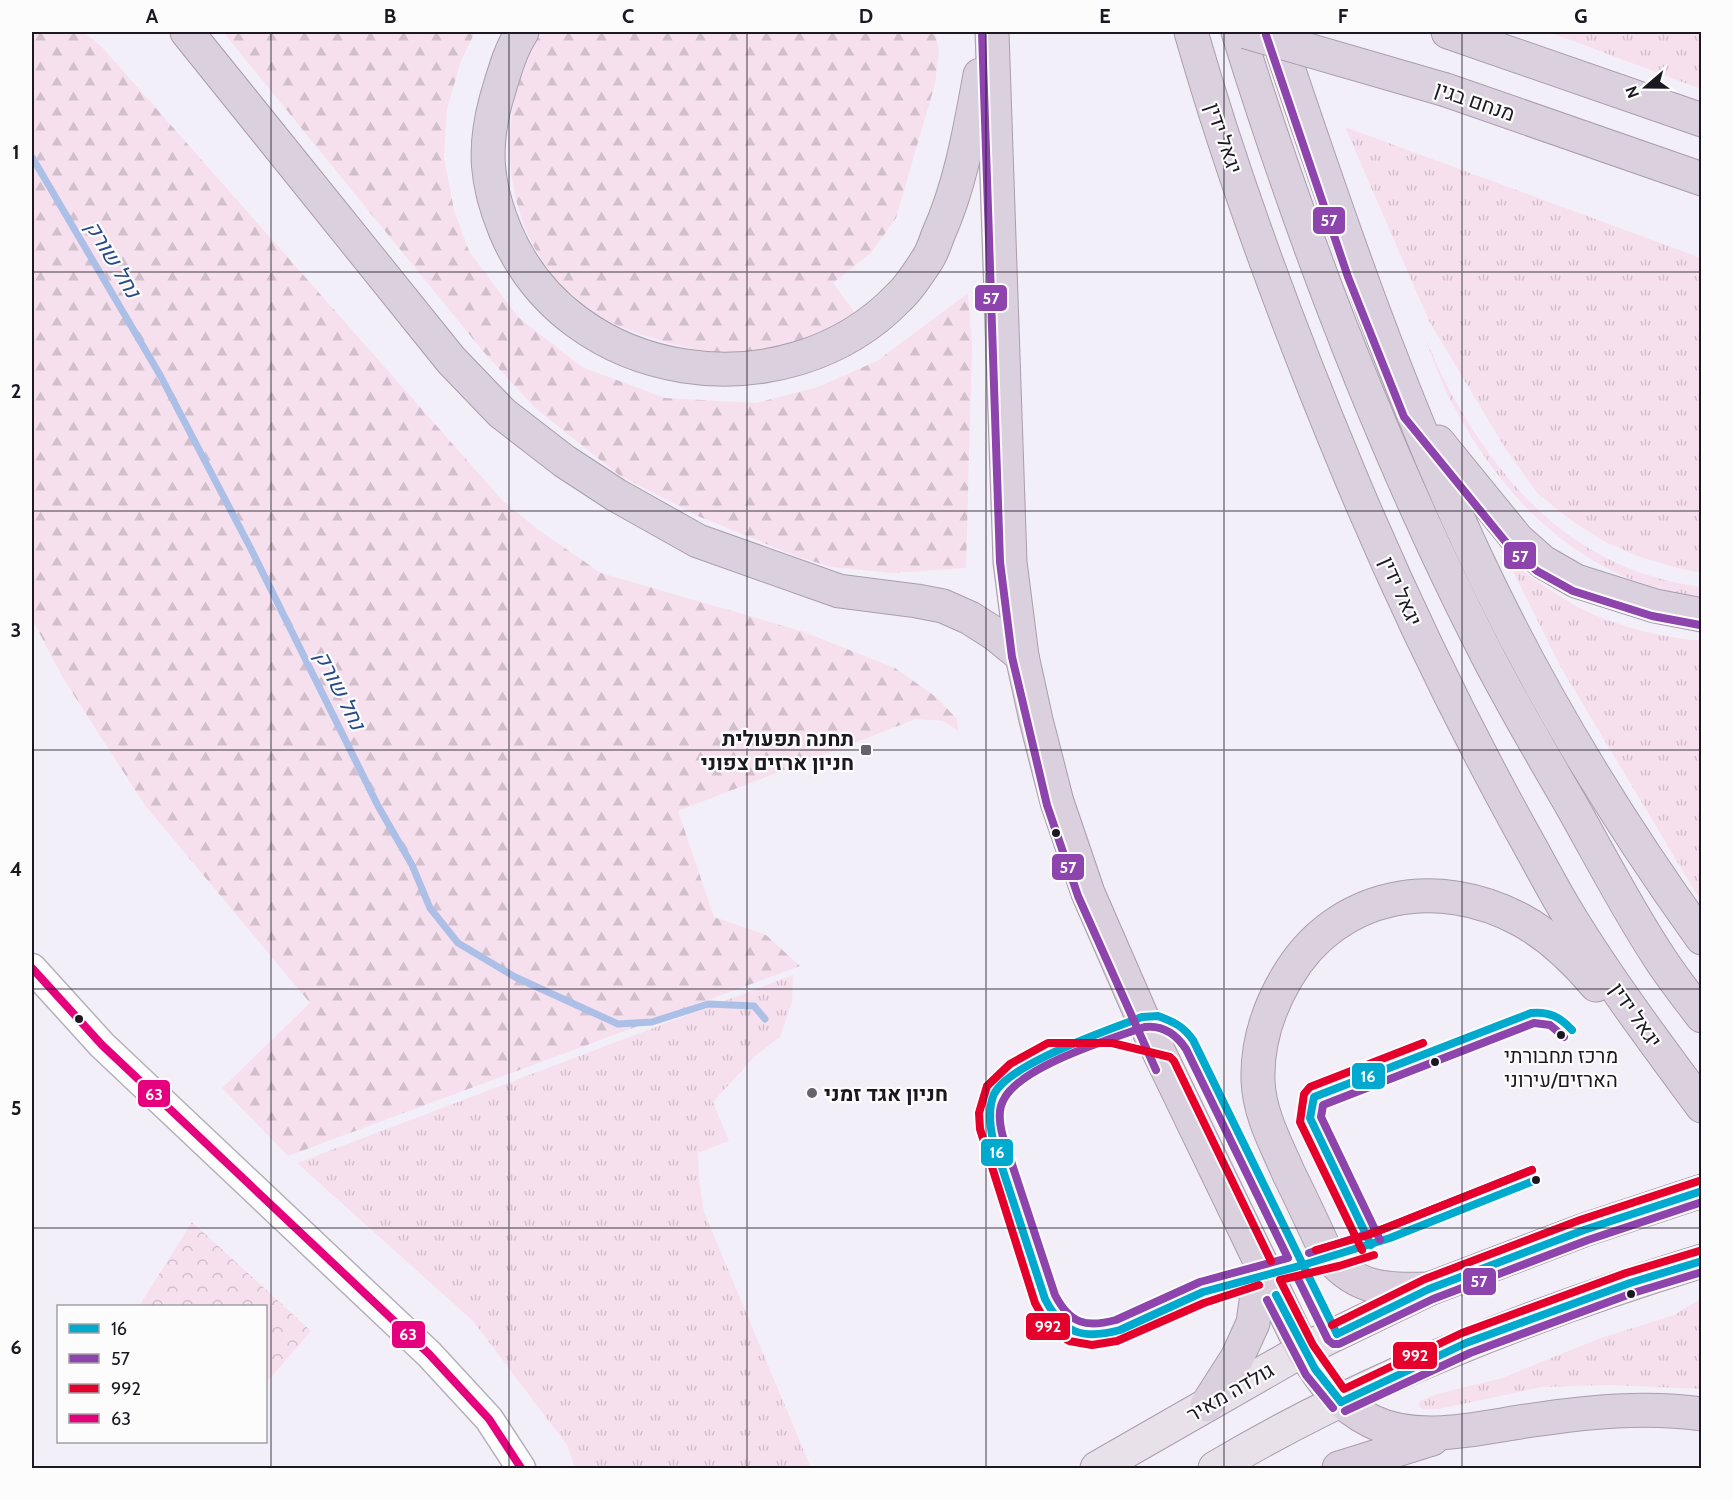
<svg xmlns="http://www.w3.org/2000/svg" width="1733" height="1500" font-family="Cabin,Heebo,sans-serif">
<defs>
<pattern id="grass-tufts" width="24" height="20" patternUnits="userSpaceOnUse" patternTransform="scale(1.5)"><rect width="24" height="20" fill="#f6e0ee"/><path d="M3 7l-1-3M5 7V3M7 7l1-3M15 17l-1-3M17 17v-4M19 17l1-3" fill="none" stroke="#d2bfcc"/></pattern>
<pattern id="forest-firs" width="22" height="20" patternUnits="userSpaceOnUse" patternTransform="scale(1.5)"><rect width="22" height="20" fill="#f6e0ee"/><path d="M5 1l3.5 6h-7zM16 11l3.5 6h-7z" fill="#d2bfcc"/></pattern>
<pattern id="park-crowns" width="20" height="18" patternUnits="userSpaceOnUse" patternTransform="scale(1.5)"><rect width="20" height="18" fill="#f6e0ee"/><path d="M2 6a3 3 0 1 1 6 0M12 15a3 3 0 1 1 6 0" fill="none" stroke="#d2bfcc"/></pattern>
</defs>
<rect width="100%" height="100%" fill="#f3eff8"/>
<g fill="url(#grass-tufts)">
<path d="M1549,32H1701V89Z"/>
<path d="M1345,127L1701,258V573L1674,567L1640,557L1607,543L1569,519L1537,493L1505,448L1429,321Z"/>
<path d="M1422,332C1433,355 1443,380 1456,402C1513,501 1585,571 1701,587V597C1580,583 1495,493 1444,387C1436,369 1430,350 1422,332Z"/>
<path d="M1507,559C1530,576 1554,594 1580,608C1617,627 1661,637 1701,641V897L1699,898L1560,666Z"/>
<path d="M793,975L792,1002L780,1037L755,1056L713,1102L729,1141L698,1153L699,1179L704,1212L811,1468H575L567,1445L473,1321L297,1163Z"/>
<path d="M1701,1299V1389L1611,1385L1542,1387L1439,1409H1422L1418,1405L1420,1401L1437,1394L1502,1378L1598,1339L1674,1315Z"/>
</g>
<g fill="url(#forest-firs)">
<path d="M32,32H83L101,46L503,501L540,531L601,573L804,632L895,668L936,697L957,719L958,731L943,721L916,719L678,811L714,917L766,935L800,966L288,1156L222,1088L310,1003L144,804L63,678L32,619Z"/>
<path d="M223,32H475L461,61L447,109L444,158L454,210L469,251L518,317L582,367L665,398L756,403L818,387L877,361L968,293L972,347L966,568L892,573L831,567L796,556L700,517L619,475L534,407L482,350Z"/>
<path d="M543,32H935L939,52L935,84L896,218L871,253L833,283L856,314C831,328 806,343 777,349C740,358 700,352 665,342C641,335 618,327 597,315C591,311 585,305 579,300C573,294 565,289 559,282C525,245 509,193 510,143C511,105 519,62 543,32Z"/>
</g>
<path fill="url(#park-crowns)" d="M192,1222L311,1331L266,1383V1306H139Z"/>
<g fill="none" stroke-linecap="round" stroke-linejoin="round">
<path stroke="#abbfe7" stroke-width="7" d="M32,157L160,375L251,549L378,806L412,865L430,908L458,943L515,977L618,1024L652,1022L708,1004L754,1006L765,1019"/>
<g stroke="#b4b0b9" stroke-width="31">
<path id="minor" d="M32,968L102,1045L429,1354L489,1419L521,1468"/>
</g>
<g stroke="#aa9dae" stroke-width="35">
<g id="major">
<path d="M1097,1468L1303,1350L1429,1289L1584,1230L1702,1191"/>
<path d="M1215,1468C1366,1378 1533,1313 1702,1261"/>
</g>
</g>
<g stroke="#aa9dae" stroke-width="35">
<g id="highway">
<path d="M187,32L451,360L502,413L564,461L616,495L698,541L839,591L917,601L943,606L970,618L995,634L1022,656"/>
<path d="M522,32C509,52 503,77 496,100C483,148 486,184 505,230C569,385 786,415 899,297C910,287 919,272 927,260C932,253 935,243 938,235C961,184 970,129 980,75"/>
<path d="M992,32L1010,562L1022,656L1036,720L1057,802L1088,893L1142,1017L1303,1350C1321,1380 1339,1405 1371,1421C1420,1445 1482,1427 1533,1420C1588,1412 1646,1406 1702,1414"/>
<path d="M1191,32C1234,182 1289,329 1349,473C1400,595 1457,714 1521,830C1538,860 1553,890 1571,919C1611,984 1657,1045 1702,1106"/>
<path d="M1238,32C1303,240 1382,448 1481,643C1508,697 1539,749 1569,801C1598,852 1625,905 1657,954C1670,975 1687,996 1702,1016"/>
<path d="M1276,32C1339,220 1403,408 1490,587C1550,710 1622,827 1702,938"/>
<path d="M1448,32L1702,120"/>
<path d="M1446,90L1702,179"/>
<path d="M1438,442L1517,539L1543,562L1576,581L1655,606L1702,615"/>
<path d="M1429,1289C1384,1290 1355,1290 1326,1252C1314,1226 1302,1200 1289,1174C1276,1144 1259,1114 1258,1080C1257,1043 1268,1009 1287,977C1337,892 1438,875 1521,920C1550,936 1575,960 1596,985"/>
<path d="M1207,1405L1237,1358L1253,1323L1261,1265"/>
<path d="M1339,1468L1432,1439"/>
</g>
</g>
<use href="#minor" stroke="#fdfdfe" stroke-width="28"/>
<use href="#major" stroke="#e9e1ea" stroke-width="33"/>
<use href="#highway" stroke="#dbd0dd" stroke-width="33"/>
<g stroke="#aa9dae" stroke-width="35" stroke-linecap="butt">
<path id="highway-bridge" d="M1246,32L1446,90"/>
</g>
<use href="#highway-bridge" stroke="#dbd0dd" stroke-width="33"/>
<g stroke="#fcfcfc" stroke-width="12">
<g id="bus-1">
<path d="M1158,1016C1174,1022 1183,1026 1193,1040L1303,1265L1203,1292L1120,1330C1083,1340 1063,1334 1045,1299L993,1140C990,1126 988,1108 994,1094C1010,1063 1109,1030 1142,1017Z"/>
<path d="M1371,1245L1310,1118L1314,1097L1531,1013C1549,1011 1560,1017 1572,1030"/>
<path d="M1303,1265L1337,1334"/>
<path d="M1303,1265L1390,1238L1536,1180"/>
<path d="M1276,1295L1315,1369L1341,1402"/>
<path d="M1337,1334L1429,1289L1584,1230L1702,1191"/>
<path d="M1341,1402L1466,1343L1630,1283L1702,1261"/>
</g>
</g>
<g stroke="#fcfcfc" stroke-width="12">
<g id="bus-2">
<path d="M982,32L1000,562L1012,657L1047,805L1078,896L1156,1070"/>
<path d="M1266,35L1348,277L1404,417L1509,546L1537,571L1573,591L1652,616L1700,625"/>
<path d="M1145,1027C1163,1025 1176,1034 1186,1049L1288,1258L1200,1282L1116,1320C1086,1328 1070,1324 1055,1295L1003,1137C1000,1126 997,1112 1003,1101C1018,1067 1110,1039 1145,1027Z"/>
<path d="M1380,1240L1321,1117L1323,1105L1534,1023L1550,1025L1564,1037"/>
<path d="M1309,1253L1386,1228L1532,1170"/>
<path d="M1297,1277L1328,1340L1333,1344H1339L1433,1299L1588,1240L1702,1202"/>
<path d="M1267,1300L1306,1375L1333,1408"/>
<path d="M1345,1411L1470,1353L1633,1293L1702,1272"/>
</g>
</g>
<g stroke="#fcfcfc" stroke-width="12">
<g id="bus-3">
<path d="M1316,1250L1368,1235L1532,1170"/>
<path d="M1362,1250L1300,1122L1304,1094L1310,1087L1423,1043"/>
<path d="M1374,1255L1339,1266L1280,1280L1313,1345L1344,1389L1462,1333L1626,1273L1699,1251"/>
<path d="M1259,1285L1204,1303L1117,1341L1092,1345L1069,1341L1049,1328L1035,1303L980,1129L979,1113L987,1086L1010,1064L1048,1043H1112L1170,1057L1174,1061L1271,1261"/>
<path d="M1332,1325L1425,1279L1580,1220L1699,1181"/>
</g>
</g>
<g stroke="#fcfcfc" stroke-width="12">
<path id="bus-4" d="M32,968L102,1045L429,1354L489,1419L521,1468"/>
</g>
<use href="#bus-1" stroke="#00a9ce" stroke-width="8"/>
<use href="#bus-2" stroke="#8e44ad" stroke-width="8"/>
<use href="#bus-3" stroke="#e4002b" stroke-width="8"/>
<use href="#bus-4" stroke="#e5007d" stroke-width="8"/>
</g>
<path fill="none" stroke="#1c1822" stroke-width="1.5" stroke-opacity="0.55" d="M271,32V1468M509,32V1468M747,32V1468M986,32V1468M1224,32V1468M1462,32V1468M32,272H1702M32,511H1702M32,750H1702M32,989H1702M32,1228H1702"/>
<g fill="#67636d" stroke="#fcfcfc" stroke-width="2">
<rect x="860" y="744" width="12" height="12" rx="3"/>
<circle cx="812" cy="1093" r="6"/>
</g>
<g fill="#1c1822" stroke="#fcfcfc" stroke-width="2">
<circle cx="1056" cy="833" r="5"/>
<circle cx="79" cy="1019" r="5"/>
<circle cx="1561" cy="1035" r="5"/>
<circle cx="1435" cy="1062" r="5"/>
<circle cx="1536" cy="1180" r="5"/>
<circle cx="1631" cy="1294" r="5"/>
</g>
<g text-anchor="middle" dominant-baseline="central" stroke-width="4.5" stroke-linejoin="round" paint-order="stroke">
<g font-size="20" fill="#1c1822" stroke="#fcfcfc">
<text x="1561" y="1056">מרכז תחבורתי<tspan x="1561" dy="24">הארזים/עירוני</tspan></text>
</g>
<g font-size="21" fill="#1c1822" stroke="#fcfcfc">
<text transform="translate(1475 101) rotate(19)">מנחם בגין</text>
<text transform="translate(1224 138) rotate(71)">יגאל ידין</text>
<text transform="translate(1401 591) rotate(66)">יגאל ידין</text>
<text transform="translate(1636 1015) rotate(55)">יגאל ידין</text>
<text transform="translate(1230 1392) rotate(-30)">גולדה מאיר</text>
</g>
<g font-size="21" font-weight="bold" fill="#1c1822" stroke="#fcfcfc" text-anchor="end">
<text x="854" y="738">תחנה תפעולית<tspan x="854" dy="24">חניון ארזים צפוני</tspan></text>
<text x="824" y="1093" text-anchor="start">חניון אגד זמני</text>
</g>
<g font-size="22" font-style="italic" fill="#284a8b" stroke="#fcfcfc">
<text transform="translate(113 259) rotate(59)">נחל שורק</text>
<text transform="translate(340 690) rotate(63)">נחל שורק</text>
</g>
</g>
<g stroke="#fcfcfc" stroke-width="2">
<rect x="1312" y="206" width="34" height="29" rx="6" fill="#8e44ad"/>
<rect x="974" y="284" width="34" height="28" rx="6" fill="#8e44ad"/>
<rect x="1503" y="541" width="34" height="29" rx="6" fill="#8e44ad"/>
<rect x="1051" y="853" width="34" height="28" rx="6" fill="#8e44ad"/>
<rect x="1351" y="1062" width="35" height="28" rx="6" fill="#00a9ce"/>
<rect x="137" y="1079" width="34" height="29" rx="6" fill="#e5007d"/>
<rect x="980" y="1138" width="34" height="29" rx="6" fill="#00a9ce"/>
<rect x="1462" y="1267" width="35" height="29" rx="6" fill="#8e44ad"/>
<rect x="1025" y="1312" width="46" height="29" rx="6" fill="#e4002b"/>
<rect x="391" y="1320" width="35" height="29" rx="6" fill="#e5007d"/>
<rect x="1392" y="1341" width="46" height="29" rx="6" fill="#e4002b"/>
</g>
<g font-size="16" text-anchor="middle" font-weight="bold" fill="#fff">
<text x="1329" y="226">57</text>
<text x="991" y="304">57</text>
<text x="1520" y="562">57</text>
<text x="1068" y="873">57</text>
<text x="1368" y="1082">16</text>
<text x="154" y="1100">63</text>
<text x="997" y="1158">16</text>
<text x="1479" y="1287">57</text>
<text x="1048" y="1332">992</text>
<text x="408" y="1340">63</text>
<text x="1415" y="1361">992</text>
</g>
<rect width="1733" height="1500" fill="none" stroke="#fcfcfc" stroke-width="66"/>
<rect x="57" y="1305" width="210" height="138" fill="#fcfcfc" stroke="#a2a1a5" stroke-width="1.5"/>
<rect x="69" y="1324" width="30" height="9" fill="#00a9ce" stroke="#a2a1a5" stroke-width="1.5"/>
<text x="111" y="1335" font-size="18" fill="#1c1822">16</text>
<rect x="69" y="1354" width="30" height="9" fill="#8e44ad" stroke="#a2a1a5" stroke-width="1.5"/>
<text x="111" y="1365" font-size="18" fill="#1c1822">57</text>
<rect x="69" y="1384" width="30" height="9" fill="#e4002b" stroke="#a2a1a5" stroke-width="1.5"/>
<text x="111" y="1395" font-size="18" fill="#1c1822">992</text>
<rect x="69" y="1414" width="30" height="9" fill="#e5007d" stroke="#a2a1a5" stroke-width="1.5"/>
<text x="111" y="1425" font-size="18" fill="#1c1822">63</text>
<g transform="translate(1646 87) rotate(250)" stroke="#fcfcfc" stroke-width="4.5" paint-order="stroke">
<path d="M0-4.5L10 22L0 15L-10 22Z" fill="#1c1822"/>
<text y="-9" font-size="16" font-weight="bold" text-anchor="middle" fill="#1c1822">N</text>
</g>
<rect x="33" y="33" width="1667" height="1434" fill="none" stroke="#1c1822" stroke-width="2"/>
<g font-size="20" text-anchor="middle" font-weight="bold" fill="#1c1822">
<text x="152" y="23">A</text>
<text x="390" y="23">B</text>
<text x="628" y="23">C</text>
<text x="866" y="23">D</text>
<text x="1105" y="23">E</text>
<text x="1343" y="23">F</text>
<text x="1581" y="23">G</text>
<text x="16" y="159">1</text>
<text x="16" y="398">2</text>
<text x="16" y="637">3</text>
<text x="16" y="876">4</text>
<text x="16" y="1115">5</text>
<text x="16" y="1354">6</text>
</g>
</svg>
